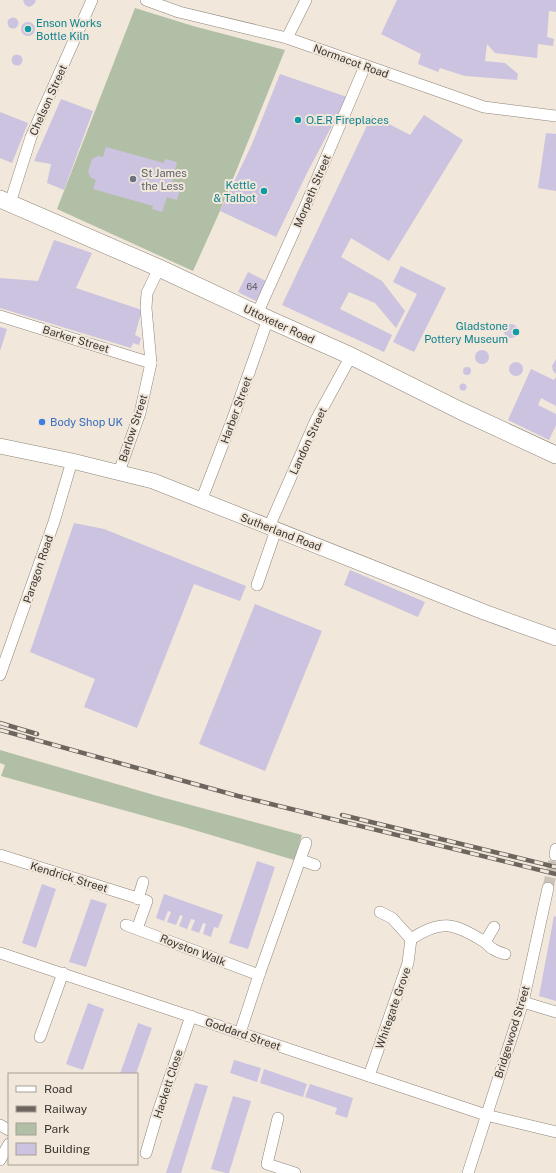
<svg xmlns="http://www.w3.org/2000/svg" width="556" height="1173" font-family="'Public Sans',sans-serif">
<rect width="100%" height="100%" fill="#f1e7da"/>
<g fill="#b1bfa6">
<path d="M135,8L193,26L285,50L220,211L193,271L57,209Z"/>
<path d="M0,750L161,797L302,835L294,860L184,827L1,776L5,765L0,763Z"/>
</g>
<g fill="#cbc3e0">
<path d="M23,0H35L36,1L33,5L29,7L25,5Z"/>
<path d="M397,0H556V12L549,11L547,37L554,39L553,46L538,44L537,58L495,53L487,44L485,61L505,63L518,74L517,80L465,76L440,68L438,72L418,64L421,54L381,34Z"/>
<circle cx="13" cy="23" r="5.5"/>
<circle cx="28" cy="29" r="7"/>
<circle cx="17" cy="60" r="5.5"/>
<path d="M280,74L347,97L308,171L276,237L220,211L252,144Z"/>
<path d="M61,99L93,111L64,190L47,183L51,164L34,161Z"/>
<path d="M0,112L28,123L12,163L0,158Z"/>
<path d="M372,115L410,135L424,115L463,140L389,261L351,238L341,257L382,281L405,311L396,328L375,303L349,292L340,309L392,335L384,352L282,305Z"/>
<path d="M546,133L556,134V191L538,188Z"/>
<path d="M106,147L164,163L165,159L177,162L172,181L182,184L177,200L167,197L162,212L152,209L153,206L93,189L96,180L91,178L88,172L92,159L98,156L103,157Z"/>
<path d="M54,240L92,253L76,288L142,310L135,335L141,338L139,345L133,343L131,348L0,308V278L38,281Z"/>
<path d="M401,266L446,288L414,352L393,342L417,294L393,282Z"/>
<path d="M248,272L266,281L256,301L238,292Z"/>
<circle cx="511" cy="331" r="7"/>
<path d="M0,327L7,329L0,351Z"/>
<circle cx="482" cy="357" r="7"/>
<path d="M556,359V374L553,371L552,366Z"/>
<circle cx="516" cy="369" r="7"/>
<circle cx="467" cy="371" r="4"/>
<path d="M531,369L554,380L556,377V406L541,398L538,405L556,414V425L549,440L508,420Z"/>
<circle cx="463" cy="387" r="3.5"/>
<path d="M74,523L104,529L246,586L240,601L194,584L137,728L84,707L95,679L30,652Z"/>
<path d="M350,570L425,602L418,617L344,585Z"/>
<path d="M255,604L322,631L265,771L199,744Z"/>
<path d="M257,861L275,867L248,949L229,943Z"/>
<path d="M42,884L56,889L36,948L22,943Z"/>
<path d="M164,894L223,915L218,928L214,927L211,937L203,934L206,924L203,923L199,933L191,930L195,920L191,919L187,929L179,926L183,916L180,915L176,925L167,922L171,912L168,911L164,921L156,918Z"/>
<path d="M91,899L107,904L86,967L69,962Z"/>
<path d="M554,916L556,917V1001L539,996Z"/>
<path d="M88,1003L104,1009L83,1070L66,1064Z"/>
<path d="M138,1023L152,1028L147,1042L136,1074H120Z"/>
<path d="M234,1060L261,1068L257,1082L230,1073Z"/>
<path d="M264,1069L307,1084L303,1097L260,1083Z"/>
<path d="M195,1083L208,1086L196,1124L181,1173H166Z"/>
<path d="M310,1084L353,1098L347,1118L335,1114L337,1108L305,1097Z"/>
<path d="M233,1096L251,1101L229,1173H226L211,1169Z"/>
</g>
<g fill="none" stroke-linecap="round" stroke-linejoin="round">
<path stroke="#ccc3b8" stroke-width="11" stroke-dasharray="11 5.5" stroke-linecap="butt" d="M548,888L555,855"/>
<g stroke="#8d8479" stroke-width="12">
<g id="street">
<path d="M146,0L179,12L287,38L484,107L556,116"/>
<path d="M287,38L306,0"/>
<path d="M10,203L31,137L92,0"/>
<path d="M257,314L305,207L365,66"/>
<path d="M0,316L151,363"/>
<path d="M119,472L140,413L151,363L146,308L147,293L159,268"/>
<path d="M201,501L233,418L268,319"/>
<path d="M269,527L316,420L351,356"/>
<path d="M257,585L276,530"/>
<path d="M0,675L54,522L72,461"/>
<path d="M0,855L147,901L137,929"/>
<path d="M555,855L556,849"/>
<path d="M301,860L315,865"/>
<path d="M138,899L143,882"/>
<path d="M380,912L392,918L411,939"/>
<path d="M126,925L259,975"/>
<path d="M411,939C441,919 454,923 483,941C487,943 489,947 493,949C496,951 501,953 505,954"/>
<path d="M485,942L494,927"/>
<path d="M0,953L486,1115L556,1132"/>
<path d="M523,1002L556,1012"/>
<path d="M240,1033L259,975L306,843"/>
<path d="M40,1037L63,973"/>
<path d="M369,1076L408,963L411,939"/>
<path d="M278,1118L267,1164L295,1173"/>
<path d="M0,1125L9,1130"/>
<path d="M146,1153L158,1112L191,1016"/>
<path d="M0,1160L9,1144"/>
<path d="M468,1173L523,1002L548,888"/>
</g>
</g>
<g stroke="#8d8479" stroke-width="16">
<path id="secondary" d="M0,446L72,461L153,481L484,612L556,638"/>
</g>
<g stroke="#8d8479" stroke-width="18">
<path id="primary" d="M0,199L159,268L268,319L351,356L461,411L556,455"/>
</g>
<use href="#street" stroke="#fff" stroke-width="11"/>
<use href="#secondary" stroke="#fff" stroke-width="15"/>
<use href="#primary" stroke="#fff" stroke-width="17"/>
<g stroke="#6c665f" stroke-width="4.5">
<g id="rail">
<path d="M0,723L37,734"/>
<path d="M0,730L238,796L556,874"/>
<path d="M342,815L556,867"/>
</g>
</g>
<use href="#rail" stroke="#f1e7da" stroke-width="3" stroke-dasharray="9" stroke-linecap="butt"/>
</g>
<g fill="#0f9aa8" stroke="#f1e7da" stroke-width="1.5">
<circle cx="28" cy="29" r="4"/>
<circle cx="298" cy="120" r="4"/>
<circle cx="264" cy="191" r="4"/>
<circle cx="516" cy="332" r="4"/>
</g>
<circle fill="#6b7280" stroke="#f1e7da" stroke-width="1.5" cx="133" cy="179" r="4"/>
<circle fill="#3f7fe0" stroke="#f1e7da" stroke-width="1.5" cx="42" cy="422" r="4"/>
<g text-anchor="middle" dominant-baseline="central" stroke-width="4" stroke-linejoin="round" paint-order="stroke">
<g font-size="9" fill="#5e585c">
<text x="252" y="286">64</text>
</g>
<g font-size="11" fill="#0d838f" stroke="#f1e7da" text-anchor="start">
<text x="36" y="23">Enson Works<tspan x="36" dy="13">Bottle Kiln</tspan></text>
<text x="306" y="120">O.E.R Fireplaces</text>
<text x="256" y="185" text-anchor="end">Kettle<tspan x="256" dy="13">&amp; Talbot</tspan></text>
<text x="508" y="326" text-anchor="end">Gladstone<tspan x="508" dy="13">Pottery Museum</tspan></text>
</g>
<g font-size="11" fill="#393530" stroke="#f1e7da">
<text transform="translate(351 61) rotate(20)">Normacot Road</text>
<text transform="translate(48 100) rotate(-66)">Chelson Street</text>
<text transform="translate(312 191) rotate(-67)">Morpeth Street</text>
<text transform="translate(279 324) rotate(25)">Uttoxeter Road</text>
<text transform="translate(76 339) rotate(17)">Barker Street</text>
<text transform="translate(236 410) rotate(-70)">Harber Street</text>
<text transform="translate(133 428) rotate(-72)">Barlow Street</text>
<text transform="translate(308 441) rotate(-65)">Landon Street</text>
<text transform="translate(281 532) rotate(21)">Sutherland Road</text>
<text transform="translate(38 569) rotate(-71)">Paragon Road</text>
<text transform="translate(69 877) rotate(17)">Kendrick Street</text>
<text transform="translate(193 950) rotate(21)">Royston Walk</text>
<text transform="translate(393 1008) rotate(-71)">Whitegate Grove</text>
<text transform="translate(512 1032) rotate(-73)">Bridgewood Street</text>
<text transform="translate(243 1034) rotate(19)">Goddard Street</text>
<text transform="translate(168 1084) rotate(-72)">Hackett Close</text>
</g>
<g font-size="11" fill="#5b616d" stroke="#f1e7da" text-anchor="start">
<text x="141" y="173">St James<tspan x="141" dy="13">the Less</tspan></text>
</g>
<g font-size="11" fill="#366cbe" stroke="#f1e7da" text-anchor="start">
<text x="50" y="422">Body Shop UK</text>
</g>
</g>
<rect x="8" y="1073" width="130" height="92" fill="#f1e7da" stroke="#a7a096"/>
<rect x="16" y="1086" width="20" height="6" fill="#ffffff" stroke="#a7a096"/>
<text x="44" y="1093" font-size="12" fill="#393530">Road</text>
<rect x="16" y="1106" width="20" height="6" fill="#6c665f" stroke="#a7a096"/>
<text x="44" y="1113" font-size="12" fill="#393530">Railway</text>
<rect x="16" y="1123" width="20" height="12" fill="#b1bfa6" stroke="#a7a096"/>
<text x="44" y="1133" font-size="12" fill="#393530">Park</text>
<rect x="16" y="1143" width="20" height="12" fill="#cbc3e0" stroke="#a7a096"/>
<text x="44" y="1153" font-size="12" fill="#393530">Building</text>
</svg>
